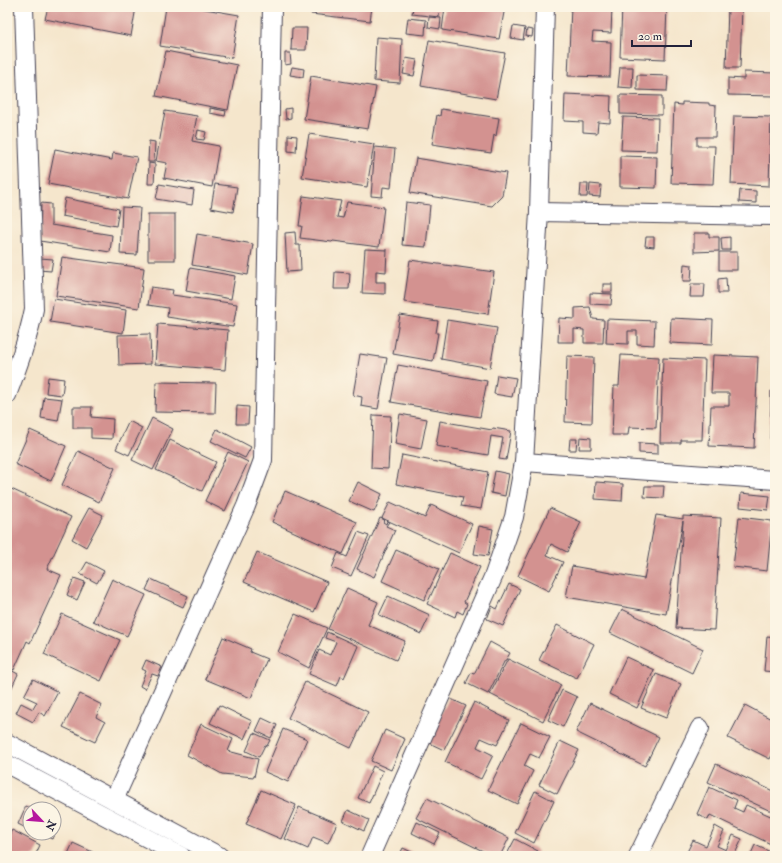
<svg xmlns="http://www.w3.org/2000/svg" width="782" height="863" font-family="'IM FELL Double Pica',serif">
<rect width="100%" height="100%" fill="#fcf5e5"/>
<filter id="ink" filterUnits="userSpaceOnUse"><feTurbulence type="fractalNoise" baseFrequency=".025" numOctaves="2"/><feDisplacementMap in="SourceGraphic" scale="8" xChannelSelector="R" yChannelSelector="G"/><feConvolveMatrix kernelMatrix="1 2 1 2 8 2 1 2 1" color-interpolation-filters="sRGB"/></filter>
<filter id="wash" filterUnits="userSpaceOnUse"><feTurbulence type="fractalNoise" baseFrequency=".012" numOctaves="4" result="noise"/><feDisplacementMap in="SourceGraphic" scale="16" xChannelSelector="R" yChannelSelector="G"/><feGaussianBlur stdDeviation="0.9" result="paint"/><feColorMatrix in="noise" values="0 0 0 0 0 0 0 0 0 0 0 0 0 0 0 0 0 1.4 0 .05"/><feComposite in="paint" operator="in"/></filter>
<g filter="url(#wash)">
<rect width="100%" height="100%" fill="#f5e6cc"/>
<g id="blocks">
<g fill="#d39290">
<path d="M48,7H136L131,36L45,19Z"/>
<path d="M166,7H193L239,15L232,58L160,46Z"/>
<path d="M312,7H372L370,21L311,14Z"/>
<path d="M413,7H440L439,17L412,14Z"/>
<path d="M445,7H505L499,39L442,30Z"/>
<path d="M571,7H612L611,33L593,32L592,41L611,42L610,77L568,76Z"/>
<path d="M622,7H667L665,59L620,57Z"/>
<path d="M728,7H742L740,68H726Z"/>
<path d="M429,17L441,18L440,29L428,27Z"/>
<path d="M408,18L426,20L425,35L406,33Z"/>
<path d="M513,26L525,28L523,40L511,38Z"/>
<path d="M292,28H307L306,50H291Z"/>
<path d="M527,29L533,30L532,37L526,36Z"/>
<path d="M376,37L402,39L400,83L374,81Z"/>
<path d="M429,40L505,53L496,99L421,86Z"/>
<path d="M166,51L237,65L228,110L156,96Z"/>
<path d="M285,53H290L291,64L285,65Z"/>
<path d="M406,58L417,60L414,76L403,74Z"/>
<path d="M292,67L304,69L303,77L290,75Z"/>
<path d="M620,67H633L632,88L618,87Z"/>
<path d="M744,72L775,73V96L728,95V78L744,79Z"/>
<path d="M637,75L668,76L667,91L637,90Z"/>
<path d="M311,76L376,87L368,129L304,119Z"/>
<path d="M565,94L611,96L610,123L598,122L597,133L583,132V122L564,121Z"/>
<path d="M620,95L662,96V115L620,114Z"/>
<path d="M682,102L709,103V105L716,106L715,137H697V146H715L713,184L671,183L674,104L682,105Z"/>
<path d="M210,108L226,111L225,116L210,113Z"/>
<path d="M291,108V118L286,119L285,109Z"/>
<path d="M441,109L499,118L496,136L494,135L491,153L432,144L437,115L440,116Z"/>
<path d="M165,111L197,116L192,141L219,146L212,187L164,178L167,163L156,161Z"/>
<path d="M734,116L771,117L769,186L731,184Z"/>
<path d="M623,117L658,118L657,151L621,150Z"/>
<path d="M198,130L206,132L204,140L196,139Z"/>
<path d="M309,134L374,144L367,187L302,177Z"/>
<path d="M288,135L297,136L296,152L288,151Z"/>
<path d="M149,141L155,142L154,162H148Z"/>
<path d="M375,147L395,149L391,188L383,187L382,197L371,196Z"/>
<path d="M55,149L112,160L113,153L137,157L128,199L48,184Z"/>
<path d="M620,156L657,157L656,188L620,187Z"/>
<path d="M416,158L506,173L502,196L492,206L410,193Z"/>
<path d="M149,163L155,164L154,184H148Z"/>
<path d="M159,184L194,190L192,205L156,199Z"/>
<path d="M215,184L237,187L233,212L211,208Z"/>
<path d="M581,184H588L587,197H580Z"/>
<path d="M590,184L601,185L600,197L589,196Z"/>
<path d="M740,190L756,191V203L739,202Z"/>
<path d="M303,196L341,201L337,217L343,218L347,202L384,207L379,247L333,241L332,242L300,238L302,226H299Z"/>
<path d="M65,198L119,209L116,226L62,216Z"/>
<path d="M406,202L430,205L426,247L402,245Z"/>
<path d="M41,203L51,204V225L112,235L110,252L40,241Z"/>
<path d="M122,207L140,208L137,255L120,254Z"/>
<rect x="148" y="214" width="27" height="46"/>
<path d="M295,232L296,245H300L301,271L287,272L285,233Z"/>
<path d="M694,233H709V237H719V251L694,252Z"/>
<path d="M197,234L253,244L248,275L192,265Z"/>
<path d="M646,237H654V247L645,246Z"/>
<path d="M730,237V250H722L721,238Z"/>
<path d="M365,249L387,250L386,272L376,271V282H385V294L362,293Z"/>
<rect x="719" y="252" width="18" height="18"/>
<path d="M62,257L144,268L139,308L56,296Z"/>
<path d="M40,258L53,259L51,271L39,270Z"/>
<path d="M410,260L494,272L488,314L404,302Z"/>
<path d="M684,264L692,265L691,281H683Z"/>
<path d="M190,268L235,276L231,299L186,291Z"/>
<path d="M335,272L350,273L349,289H334Z"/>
<path d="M726,278L727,293H718V279Z"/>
<rect x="603" y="284" width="9" height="8"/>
<path d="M691,284H705L704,297H690Z"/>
<path d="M151,287L173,290L172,295L237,304L233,327L167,317L168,308L148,305Z"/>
<path d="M590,293L612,294L611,305L590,304Z"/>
<path d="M54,299L126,310L123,333L50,322Z"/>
<path d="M590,307L593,319L604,320L603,343H584V330L574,329V342H558L559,318L575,319V308Z"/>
<path d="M400,315L438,321L436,333H438L433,361L393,354Z"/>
<path d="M671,318L713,320L712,345L670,343Z"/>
<path d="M607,319L655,321L654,345L637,344V331H628V344L606,343Z"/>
<path d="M447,320L497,328L490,368L441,359Z"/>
<path d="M158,324L228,330L225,370L155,364Z"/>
<path d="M150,334L151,364L119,365L118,335Z"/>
<path d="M360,354L387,358L378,409L361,406L362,397L353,395Z"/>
<path d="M621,355L659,357L656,428L629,427L628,435H612L614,386H619Z"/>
<path d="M713,355L758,357L754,448L709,446L711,406H729V393H711Z"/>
<path d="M567,356L594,357L592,423L565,422Z"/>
<path d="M663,358L705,360L702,440H681V443H660Z"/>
<path d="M398,365L487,381L480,417L391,402Z"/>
<path d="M497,375L516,378L512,397L494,394Z"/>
<path d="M48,377L64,379L62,395L46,393Z"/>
<path d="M156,382L216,383L215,413L155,412Z"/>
<path d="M771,391H775V439H770Z"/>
<path d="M44,397L62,399L58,421L41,418Z"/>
<path d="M237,406L249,407L248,424H236Z"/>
<path d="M73,407H92L91,417L113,419L112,439L91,438V428H73Z"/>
<path d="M400,414L427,419L421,449L395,444Z"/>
<path d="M373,415L391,416L388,469L371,468Z"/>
<path d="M152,418L173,429L153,470L132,460Z"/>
<path d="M129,421L142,428L129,455L116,449Z"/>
<path d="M440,421L492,430L493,428L511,431L506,460L499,459L503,438L491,436L488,455L436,446Z"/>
<path d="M217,429L251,447L245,458L211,441Z"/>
<path d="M30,430L66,446L51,481L15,464Z"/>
<path d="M580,437L591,438V449H579Z"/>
<path d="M570,439H577L576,450H569Z"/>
<path d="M170,440L216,462L202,491L156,470Z"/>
<path d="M639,443L658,444V454L639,453Z"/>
<path d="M78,451L115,468L99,502L62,485Z"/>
<path d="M228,452L248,462L225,511L205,501Z"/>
<path d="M402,455L488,472L481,509L461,506L463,497L396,484Z"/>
<path d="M495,471L509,474L505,496L491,493Z"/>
<path d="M358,482L382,494L374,512L349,501Z"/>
<path d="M596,482L623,484L622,501L595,499Z"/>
<path d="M645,486H664L663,498L644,497Z"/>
<path d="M7,487L71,517L47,569L61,575L30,643L27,641L14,670L7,666Z"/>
<path d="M285,491L357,522L343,554L272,522Z"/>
<path d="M741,493L770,496L768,510L740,507Z"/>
<path d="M390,502L425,518L431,505L472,524L459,553L382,518Z"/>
<path d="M89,508L103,515L86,547L72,539Z"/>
<path d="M550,508L581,522L567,552L551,544L547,555L563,562L549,591L518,576Z"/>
<path d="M656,515L683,519V516L721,518L714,630L676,628L683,521L666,614L566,597L572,566L644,579Z"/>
<path d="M739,517L772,521L767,571L733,567Z"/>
<path d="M380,518L385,520L383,522L386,524L387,521L389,522L386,526L395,530L374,577L357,569Z"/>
<path d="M479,526L493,529L488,556L474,554Z"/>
<path d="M358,532L369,536L351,576L332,568L338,553L347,557Z"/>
<path d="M396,550L439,569L424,600L382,581Z"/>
<path d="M257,552L327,582L314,612L244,582Z"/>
<path d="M450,553L480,567L464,602L467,604L463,614L457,611L455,617L427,604Z"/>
<path d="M87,562L104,571L97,583L80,574Z"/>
<path d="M74,578L85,582L77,600L67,595Z"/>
<path d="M112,579L146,595L127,636L93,621Z"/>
<path d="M151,579L188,596L183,607L146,590Z"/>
<path d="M509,584L520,589L503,626L487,619L492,606L497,609Z"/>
<path d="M347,588L378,602L368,625L405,641L396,660L328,629Z"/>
<path d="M388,596L430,615L421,634L379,615Z"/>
<path d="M622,609L703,649L692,673L610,633Z"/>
<path d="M62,614L120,640L101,681L44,654Z"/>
<path d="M295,614L327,628L309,668L278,652Z"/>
<path d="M557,625L594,644L577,678L539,660Z"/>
<path d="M327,632L358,646L344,678L341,676L337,686L309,674L319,650L330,655L336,642L325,638Z"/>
<path d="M767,636L775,637V672L764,671Z"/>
<path d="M223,637L251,649L250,652L267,659L251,698L205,679Z"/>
<path d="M490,642L510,653L506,660H505L488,694L466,683L471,673L474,674Z"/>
<path d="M626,657L654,670L637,708L609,694Z"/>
<path d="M508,659L561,685L543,721L490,694Z"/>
<path d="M146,660L162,667L158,676L152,674L145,689L140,686L146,671L142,669Z"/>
<path d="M7,668L18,674L7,698Z"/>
<path d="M656,674L681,684L666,718L641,708Z"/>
<path d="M33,679L58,692L45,716L39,712L33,722L16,713L21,703L33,709L37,702L24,696Z"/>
<path d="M305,682L368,712L351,748L288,718Z"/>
<path d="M562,690L577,697L563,727L548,720Z"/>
<path d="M80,694L102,705L96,717L105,722L95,742L63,727Z"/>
<path d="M449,698L466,706L444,750L427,742Z"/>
<path d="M474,702L509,720L497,745L481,738L477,747L493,755L481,779L445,762Z"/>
<path d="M590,703L659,737L645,766L576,732Z"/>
<path d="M219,705L252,721L244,739L210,723Z"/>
<path d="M745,705L775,721V749L770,759L728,738Z"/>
<path d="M262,718L277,725L271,738L256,731Z"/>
<path d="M521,723L550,737L539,758L530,754L524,766L533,771L517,804L488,790Z"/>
<path d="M201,724L233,739L228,751L258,759L254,777L222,774L187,755Z"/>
<path d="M283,729L307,739L288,782L265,772Z"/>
<path d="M385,730L405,739L391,770L371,761Z"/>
<path d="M254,733L270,740L267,746L265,745L259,757L246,751Z"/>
<path d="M560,741L579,750L557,794L539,785Z"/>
<path d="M716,764L775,792V813L708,782Z"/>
<path d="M373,766L383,771L369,803L358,798Z"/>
<path d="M709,787L737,800L734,808L743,812L746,805L775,818V846L710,815L708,820L697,814Z"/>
<path d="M261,790L296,805L281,839L246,824Z"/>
<path d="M535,791L554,801L534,843L515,833Z"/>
<path d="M427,798L509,838L500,856H493L416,818Z"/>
<path d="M26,806L33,809H30V830L18,824Z"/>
<path d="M299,807L337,823L328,843L313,837L308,849L285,839Z"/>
<path d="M348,810L369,820L364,831L343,821Z"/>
<path d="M54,819L60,822L52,839L38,833H54Z"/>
<path d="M417,822L440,833L434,844L412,833Z"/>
<path d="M715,826L724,831L717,846L726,850L733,835L742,839L734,856H696L687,852L693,840L706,846Z"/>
<path d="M12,830L40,845L35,856H7V839Z"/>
<path d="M515,839L538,851L535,856H506Z"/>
<path d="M73,843L101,856H67Z"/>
<path d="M755,845L775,854V856H750Z"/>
<path d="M403,848L420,856H399Z"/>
</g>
</g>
</g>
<g filter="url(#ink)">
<use href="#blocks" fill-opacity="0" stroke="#423f51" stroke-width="1"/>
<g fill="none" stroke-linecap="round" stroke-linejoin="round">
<g stroke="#423f51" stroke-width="20">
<g id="minor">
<path d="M539,212L775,216"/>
<path d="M7,395C18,366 28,339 34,309L24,7"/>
<path d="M524,462L775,480"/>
<path d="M7,743L219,856"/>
<path d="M7,764L181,856"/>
<path d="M114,800L246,506L263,460L272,7"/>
<path d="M370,856L494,575L514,517L524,462L539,212L545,7"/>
<path d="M638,856L700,728"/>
</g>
</g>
<use href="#minor" stroke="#fff" stroke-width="18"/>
</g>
</g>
<rect width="782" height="863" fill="none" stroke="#fcf5e5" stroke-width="24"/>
<g transform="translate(42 821) rotate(116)"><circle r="19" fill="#fcf5e5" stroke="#a5a1a1"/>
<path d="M0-3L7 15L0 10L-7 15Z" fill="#b5179e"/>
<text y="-6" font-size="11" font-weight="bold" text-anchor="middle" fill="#22223b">N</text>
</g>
<path d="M632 40v6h59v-6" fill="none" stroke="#22223b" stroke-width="2"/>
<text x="638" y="40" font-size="12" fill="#22223b" stroke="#fcf5e5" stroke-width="3" paint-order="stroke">20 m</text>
</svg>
